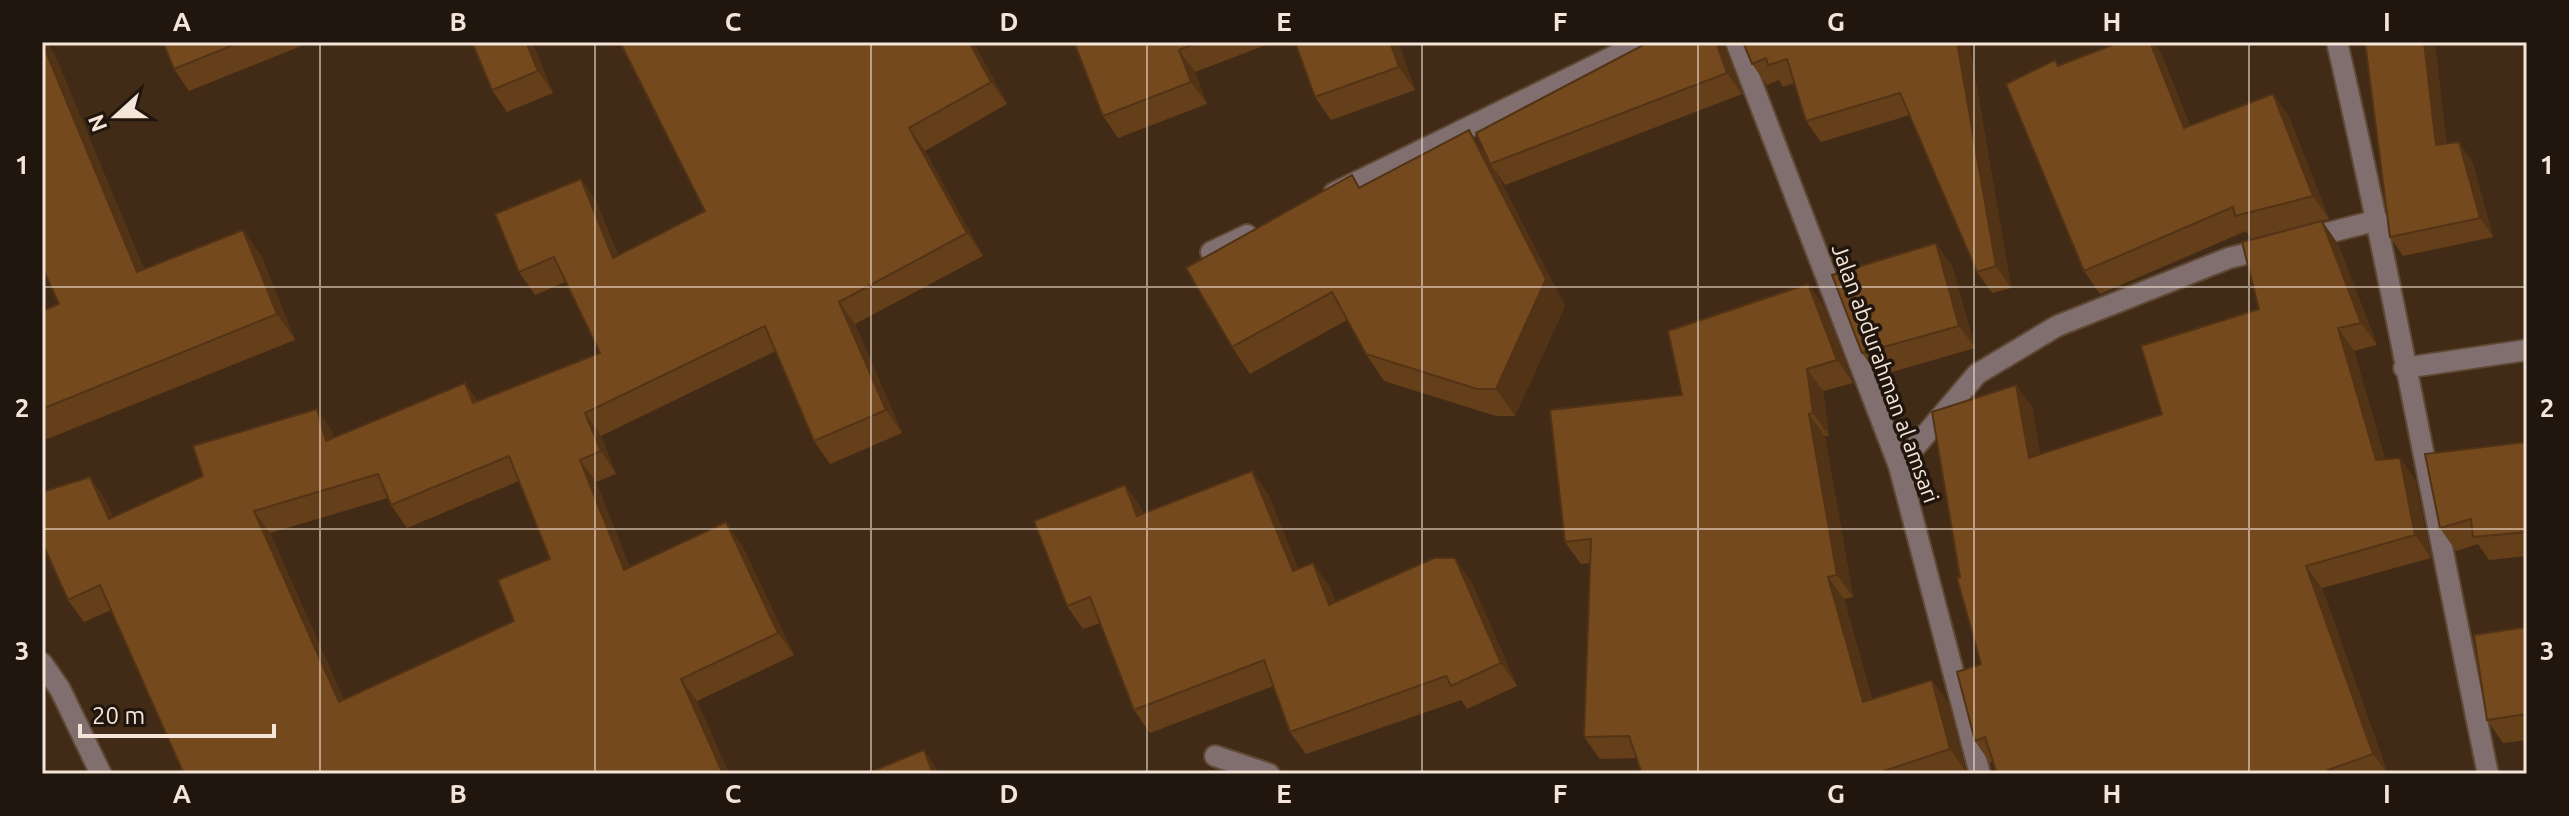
<svg xmlns="http://www.w3.org/2000/svg" width="2569" height="816" font-family="Ubuntu,sans-serif">
<rect width="100%" height="100%" fill="#422b16"/>
<g fill="none" stroke-linecap="round" stroke-linejoin="round">
<g stroke="#5f4935" stroke-width="24">
<g id="minor">
<path d="M1736,42L1899,466L1980,774"/>
<path d="M2337,42C2393,285 2437,530 2488,774"/>
<path d="M1334,193L1643,42"/>
<path d="M2304,239L2378,220"/>
<path d="M1211,252L1247,235"/>
<path d="M2404,368L2527,350"/>
<path d="M1899,466L1977,374L2057,326L2229,258L2269,248"/>
<path d="M42,663L60,689L101,774"/>
<path d="M1215,756L1269,774"/>
</g>
</g>
<use href="#minor" stroke="#806f6e" stroke-width="20"/>
</g>
<g fill="#653f1a" fill-rule="evenodd">
<path d="M163,42H311L189,91L174,69Z"/>
<path d="M472,42H532L553,93L507,112L492,90Z"/>
<path d="M620,42H973L1007,104L925,151L983,256L855,324L902,433L830,464L814,441L776,351L601,436L616,474L596,482L630,568L742,545L794,655L697,701L729,774H184L111,610L84,622L68,600L90,477L105,500L113,517L203,476L317,409L332,432L334,438L465,383L477,401L600,353L565,282L535,295L519,272L596,201L618,255L705,211ZM519,481L550,559L514,621L344,700L270,533L388,498L391,505L407,528Z"/>
<path d="M1074,42H1274L1195,72L1207,104L1118,138L1103,116Z"/>
<path d="M1398,42L1415,90L1331,120L1315,97Z"/>
<path d="M1724,42L1742,94L1505,185L1494,169L1565,306L1515,416H1496L1384,381L1366,354L1347,320L1250,374L1232,347L1361,188L1486,155Z"/>
<path d="M1743,42H1969L2011,288L1992,293L1977,272L1910,115L1821,142L1806,121L1794,83L1783,87L1779,80L1767,85L1752,64Z"/>
<path d="M54,53L144,270L261,255L295,340L42,441V311L59,304Z"/>
<path d="M2162,55L2190,126L2273,94L2289,117L2329,219L2251,239L2246,231L2100,294L2084,271L2059,65Z"/>
<path d="M2447,144L2472,161L2493,237L2403,256L2390,237Z"/>
<path d="M2322,221L2338,244L2377,345L2354,351L2385,459L2400,458L2415,480L2431,558L2322,588L2388,774H1997L1993,762L1990,763L1975,741L1981,664L1960,577L2016,385L2032,407L2040,454L2162,414L2259,309Z"/>
<path d="M1952,266L1975,348L1878,376L1862,353Z"/>
<path d="M1824,306L1853,383L1823,391L1829,436H1825L1853,597L1844,599L1872,699L1948,702L1966,772L1958,774H1642L1637,758L1600,759L1584,737L1590,563L1581,564L1565,542L1682,395Z"/>
<path d="M2527,442V556L2489,560L2478,544L2456,551L2440,528Z"/>
<path d="M1125,485L1141,508L1144,514L1268,494L1298,569L1329,586L1336,603L1471,581L1517,686L1467,709L1461,700L1306,754L1290,732L1273,686L1150,733L1134,710L1100,623L1083,629L1067,606Z"/>
<path d="M2527,627V740L2503,743L2487,720Z"/>
</g>
<g fill="#523315">
<path d="M42,42H46L54,53L155,298L137,272Z"/>
<path d="M526,42H532L553,93L538,71Z"/>
<path d="M969,42H973L1007,104L991,82Z"/>
<path d="M1390,42H1398L1415,90L1399,67Z"/>
<path d="M1716,42H1724L1742,94L1727,73Z"/>
<path d="M1957,42H1969L2011,288L1996,266Z"/>
<path d="M2150,42H2154L2162,55L2200,151L2184,128Z"/>
<path d="M2424,42H2435L2449,164L2436,145Z"/>
<path d="M1179,50L1195,72L1207,104L1191,82Z"/>
<path d="M2273,94L2289,117L2329,219L2313,196Z"/>
<path d="M909,128L925,151L983,256L967,233Z"/>
<path d="M1469,130L1487,157L1565,306L1515,416L1496,389Z"/>
<path d="M2459,142L2472,161L2493,237L2480,218Z"/>
<path d="M581,179L596,201L628,280L613,258Z"/>
<path d="M2322,221L2338,244L2377,345L2361,323Z"/>
<path d="M243,230L261,255L295,340L277,314Z"/>
<path d="M1936,243L1952,266L1975,348L1959,326Z"/>
<path d="M1808,284L1824,306L1853,383L1837,360Z"/>
<path d="M839,302L855,324L902,433L886,410Z"/>
<path d="M2338,328L2354,351L2392,483L2376,460Z"/>
<path d="M1807,369L1823,391L1829,436L1813,413Z"/>
<path d="M465,383L480,406L473,403Z"/>
<path d="M2016,385L2032,407L2045,480L2029,458Z"/>
<path d="M317,409L332,432L342,464L326,441Z"/>
<path d="M585,413L601,436L616,474L601,451Z"/>
<path d="M1809,414L1825,436L1853,597L1837,575Z"/>
<path d="M2400,458L2415,480L2431,558L2415,535Z"/>
<path d="M580,460L596,482L640,593L624,570Z"/>
<path d="M1252,471L1268,494L1309,594L1293,571Z"/>
<path d="M90,477L105,500L125,542L109,519Z"/>
<path d="M1125,485L1141,508L1153,539L1137,516Z"/>
<path d="M254,511L270,533L355,725L339,702Z"/>
<path d="M726,522L742,545L794,655L778,633Z"/>
<path d="M1455,558L1471,581L1517,686L1501,663Z"/>
<path d="M1313,563L1329,586L1345,628L1329,605Z"/>
<path d="M2306,566L2322,588L2388,774L2373,754Z"/>
<path d="M1828,577L1844,599L1879,724L1863,702Z"/>
<path d="M681,679L697,701L729,774H723Z"/>
<path d="M1932,680L1948,702L1966,772L1950,749Z"/>
<path d="M924,750L940,774H933Z"/>
</g>
<g fill="#75491e" stroke="#523315" stroke-width="2" fill-rule="evenodd">
<path d="M42,42L137,272L243,230L277,314L42,409V311L59,304L42,267Z"/>
<path d="M163,42H241L174,69Z"/>
<path d="M472,42H526L538,71L492,90Z"/>
<path d="M620,42H969L991,82L909,128L967,233L839,302L886,410L814,441L765,326L585,413L601,451L580,460L624,570L726,522L778,633L681,679L723,774H184L100,585L68,600L42,542V492L90,477L109,519L203,476L193,446L317,409L326,441L465,383L473,403L600,353L554,257L519,272L495,214L581,179L613,258L705,211ZM509,456L550,559L498,580L514,621L339,702L254,511L378,474L391,505Z"/>
<path d="M1074,42H1199L1179,50L1191,82L1103,116Z"/>
<path d="M1295,42H1390L1399,67L1315,97Z"/>
<path d="M1649,42H1716L1727,73L1490,164L1476,133Z"/>
<path d="M1743,42H1957L1996,266L1977,272L1900,93L1806,121L1787,59L1768,65L1766,58L1752,64Z"/>
<path d="M2120,42H2150L2184,128L2273,94L2313,196L2235,216L2233,207L2084,271L2006,84L2055,60L2058,66Z"/>
<path d="M2365,42H2424L2436,145L2459,142L2480,218L2390,237Z"/>
<path d="M1469,130L1546,279L1496,389H1477L1366,354L1332,292L1232,347L1186,268L1352,175L1359,188Z"/>
<path d="M2322,221L2361,323L2338,328L2376,460L2400,458L2415,535L2306,566L2373,754L2328,770L2329,774H1997L1985,737L1975,741L1957,672L1981,664L1957,578L1960,577L1932,412L2016,385L2029,458L2162,414L2141,346L2259,309L2242,242Z"/>
<path d="M1936,243L1959,326L1862,353L1832,275Z"/>
<path d="M1808,284L1837,360L1807,369L1813,413L1809,414L1837,575L1828,577L1863,702L1932,680L1950,749L1875,774H1642L1629,736L1584,737L1591,539L1565,542L1550,410L1682,395L1668,331Z"/>
<path d="M2527,442V532L2473,537L2471,519L2440,528L2425,454Z"/>
<path d="M1252,471L1293,571L1313,563L1329,605L1434,558H1455L1501,663L1451,686L1446,676L1290,732L1264,660L1134,710L1090,597L1067,606L1034,521L1125,485L1137,516Z"/>
<path d="M2527,627V714L2487,720L2474,635Z"/>
<path d="M924,750L933,774H866Z"/>
</g>
<path fill="none" stroke="#f5e5d9" stroke-width="2" stroke-opacity="0.55" d="M320,42V774M595,42V774M871,42V774M1147,42V774M1422,42V774M1698,42V774M1974,42V774M2249,42V774M42,287H2527M42,529H2527"/>
<g text-anchor="middle" dominant-baseline="central" stroke-width="7" stroke-linejoin="round" paint-order="stroke">
<g font-size="22" fill="#f5e5d9" stroke="#20160d">
<text transform="translate(1886 373) rotate(70)">Jalan abdurahman al amsari</text>
</g>
</g>
<rect width="2569" height="816" fill="none" stroke="#20160d" stroke-width="88"/>
<g transform="translate(116 116) rotate(249)" stroke="#20160d" stroke-width="6" paint-order="stroke">
<path d="M0-6L14 30L0 20L-14 30Z" fill="#f5e5d9"/>
<text y="-12" font-size="22" font-weight="bold" text-anchor="middle" fill="#f5e5d9">N</text>
</g>
<path d="M80 724v12h194v-12" fill="none" stroke="#f5e5d9" stroke-width="4"/>
<text x="92" y="724" font-size="24" fill="#f5e5d9" stroke="#20160d" stroke-width="6" paint-order="stroke">20 m</text>
<rect x="44" y="44" width="2481" height="728" fill="none" stroke="#f5e5d9" stroke-width="3"/>
<g font-size="26" text-anchor="middle" font-weight="bold" fill="#f5e5d9">
<text x="182" y="31">A</text>
<text x="458" y="31">B</text>
<text x="733" y="31">C</text>
<text x="1009" y="31">D</text>
<text x="1284" y="31">E</text>
<text x="1560" y="31">F</text>
<text x="1836" y="31">G</text>
<text x="2112" y="31">H</text>
<text x="2387" y="31">I</text>
<text x="22" y="174">1</text>
<text x="2547" y="174">1</text>
<text x="22" y="417">2</text>
<text x="2547" y="417">2</text>
<text x="22" y="660">3</text>
<text x="2547" y="660">3</text>
<text x="182" y="803">A</text>
<text x="458" y="803">B</text>
<text x="733" y="803">C</text>
<text x="1009" y="803">D</text>
<text x="1284" y="803">E</text>
<text x="1560" y="803">F</text>
<text x="1836" y="803">G</text>
<text x="2112" y="803">H</text>
<text x="2387" y="803">I</text>
</g>
</svg>
